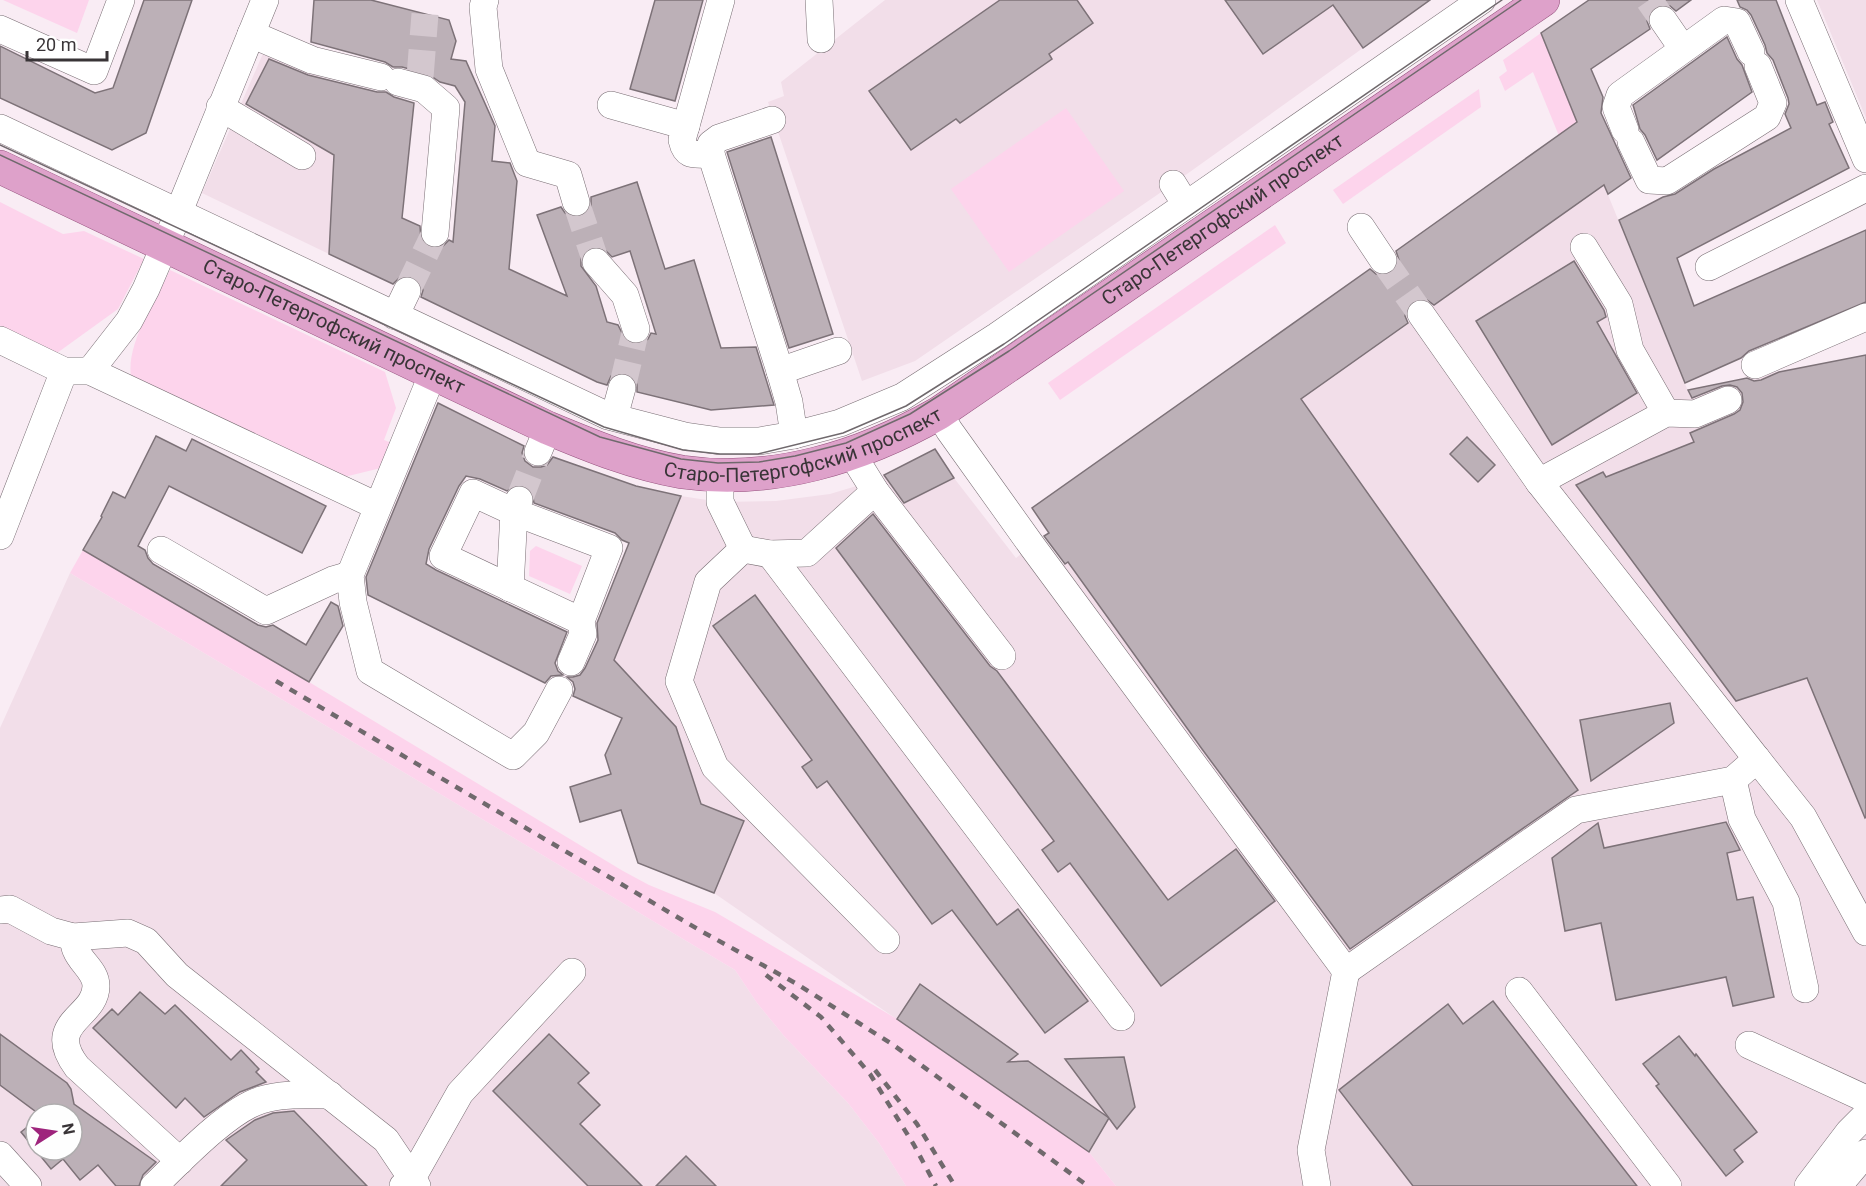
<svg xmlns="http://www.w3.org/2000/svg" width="1866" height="1186" font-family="Roboto,sans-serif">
<rect width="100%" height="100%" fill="#f9ecf4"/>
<g fill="#f2dee9" fill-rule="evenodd">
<path d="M885,0H1329L1363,48L1173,184L915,361L862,381L768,102L784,96L781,82Z"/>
<path d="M1817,0H1866V118Z"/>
<path d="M265,49L340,87L329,254L202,193Z"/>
<path d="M1604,185L1690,396L1736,380L1866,355V1186H1116L1089,1152L714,893L638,863L605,755L626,710L600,693L681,496L720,502L776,501L830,494L870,482L935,449L954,478L1016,558L1040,539L1060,567Z"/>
<path d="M70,573L735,970L757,1003L784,1036L848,1103L879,1143L906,1186H0V728ZM36,1114H72V1150H36Z"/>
</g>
<g fill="#fdd4ec">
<path d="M3,0H89L77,33Z"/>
<path d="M1541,33L1577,122L1559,136L1533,72L1505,91L1499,77L1507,71L1503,60Z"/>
<path d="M1479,89L1481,107L1343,204L1333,190Z"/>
<path d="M1066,108L1124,191L1009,272L951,189Z"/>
<path d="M0,202L63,234L84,231L144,259L118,309L57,353L0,327Z"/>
<path d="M1275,225L1286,243L1060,400L1048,383Z"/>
<path d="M170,270L385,372L396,408L384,440L394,444L385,467L340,478L131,376C126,344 156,299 170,270Z"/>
<path d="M536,546L582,566L570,594L529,576L530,551Z"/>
<path d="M83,550L309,682L623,871L649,885L715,912L897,1019L1089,1152L1116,1186H906L879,1143L848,1103L784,1036L757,1003L735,970L70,573Z"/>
</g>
<g fill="#bcb0b7" stroke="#7d7278" stroke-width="1.5" fill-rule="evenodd">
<path d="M144,0H192L146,133L112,150L0,98V46L95,93L113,88Z"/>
<path d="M314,0H371L449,20L456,41L451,59L466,61L495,126L492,161L510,163L517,181L509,269L567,296L537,215L561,207L565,213L572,217H581L588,212L591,206V197L637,182L665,269L694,260L721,348L756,347L774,405L711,410L637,392V385L634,377L626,373H617L611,376L607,385L597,382L421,297L423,290L420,283L413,277L405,275L399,278L393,284L329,254L334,155L246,104L269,59L308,75L377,92H386L394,97L414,103L402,218L420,226L421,240L426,246L433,249L442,247L449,240L453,242L465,102L455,86L440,82L428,74L402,67H393L385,62L311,42ZM592,247H602L612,257L630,251L656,334L651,333L648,339L641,344H633L626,341L618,325L607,322L596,286L581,266V256L585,251Z"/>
<path d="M655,0H703L675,101L630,89Z"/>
<path d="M1000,0H1077L1093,23L1049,54L1052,59L960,123L956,119L911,150L869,91Z"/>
<path d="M1225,0H1430L1363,48L1333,5L1263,54Z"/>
<path d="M1589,0H1691L1676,11L1670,6L1662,4L1654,7L1649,13L1647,21L1650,29L1591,69L1603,97L1601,113L1631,178L1608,194L1604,185L1434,305L1427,300L1420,298L1412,301L1407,308L1405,316L1408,323L1301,399L1578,790L1350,949L1202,749L1068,562L1065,564L1044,536L1049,533L1032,508L1370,269L1376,274L1383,276L1392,273L1397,266L1399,260L1396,251L1577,122L1541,33Z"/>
<path d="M1737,0H1776L1817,105L1825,102L1833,122L1829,124L1849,168L1677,258L1694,306L1866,230V302L1749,351L1741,358L1685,383L1619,220L1663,197L1675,194L1714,169L1791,128L1785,114L1789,104L1788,98L1773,60L1767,53L1765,45L1751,15L1747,10L1740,7Z"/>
<path d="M1727,37L1737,59L1742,65L1752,92L1657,160L1645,135L1640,129L1633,105Z"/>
<path d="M771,137L833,334L789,348L727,152Z"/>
<path d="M1574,261L1604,310L1606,317L1597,322L1637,393L1552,445L1476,321Z"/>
<path d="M1866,355V817L1865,818L1807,678L1736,701L1576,485L1603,472L1606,477L1694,442L1690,433L1734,414L1740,410L1743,402L1742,393L1737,387L1730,385L1722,386L1692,398L1688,390L1747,378L1754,381L1761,380L1779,372Z"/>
<path d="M438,403L524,446L522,453L525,461L533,467H541L547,465L553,457L636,486L681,496L614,660L676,727L701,804L744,821L714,893L638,863L621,810L580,822L570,787L611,774L605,755L622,718L573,696L575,689L573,682L567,677H573L580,675L585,668L598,640L597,623L629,543L622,540L615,533L534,503L532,491L524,485H516L507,491L480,479L466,476L459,486L429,549L426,564L436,570L567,632L555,663L558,671L563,675L551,676L545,683L368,595L366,577Z"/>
<path d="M156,436L186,451L192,439L326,506L302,553L169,486L138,546L145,550L148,558L153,564L258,625L266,627L273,625L306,645L331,602L338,606L343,626L309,682L83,550L102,517L101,516L113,492L125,498Z"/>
<path d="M1467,437L1495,465L1478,482L1450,454Z"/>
<path d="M935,449L954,478L904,503L884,475Z"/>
<path d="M873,514L990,666L997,671L1168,900L1236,849L1275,901L1161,986L1070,863L1058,872L1042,850L1054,841L836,548Z"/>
<path d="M755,595L997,925L1018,909L1088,1001L1045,1033L952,910L932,924L827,781L817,788L802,767L812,760L713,626Z"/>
<path d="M1670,703L1674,723L1591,781L1580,720Z"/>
<path d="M1726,822L1740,850L1727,853L1737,900L1753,897L1774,997L1733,1006L1726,977L1616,1000L1601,923L1565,931L1552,858L1598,823L1604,848Z"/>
<path d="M920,984L1018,1054L1008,1062L1028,1061L1109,1118L1089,1152L897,1019Z"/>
<path d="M140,992L165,1014L175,1005L231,1060L241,1050L259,1069L256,1072L266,1082L240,1092L204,1117L185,1098L176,1108L93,1028L112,1009L118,1015Z"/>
<path d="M1493,1001L1637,1186H1413L1339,1090L1448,1004L1463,1024Z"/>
<path d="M0,1034L67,1083L71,1089L74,1104L156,1162L143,1175L139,1186H116L98,1165L80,1180L63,1159L51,1169L21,1132L36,1120V1150H72V1114H39L0,1085Z"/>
<path d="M549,1034L589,1073L578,1083L600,1105L580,1124L642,1186H588L493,1091Z"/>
<path d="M1679,1036L1695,1056L1696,1054L1757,1132L1734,1150L1743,1162L1726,1176L1656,1086L1659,1084L1643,1064Z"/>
<path d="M1124,1057L1135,1107L1117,1129L1065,1059Z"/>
<path d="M294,1111L367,1186H221L247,1160L226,1140L255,1120L273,1113Z"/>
<path d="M686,1156L716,1186H656Z"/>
</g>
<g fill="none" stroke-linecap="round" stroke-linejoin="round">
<g stroke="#d3c7ce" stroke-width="27" stroke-dasharray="27 14" stroke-linecap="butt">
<path d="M1649,0L1663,20"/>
<path d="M420,77L425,14"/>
<path d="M576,202L596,262"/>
<path d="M1383,260L1421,314"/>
<path d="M407,291L435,233"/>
<path d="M622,388L636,329"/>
<path d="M519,500L538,452"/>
</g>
<g stroke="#796e74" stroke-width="28">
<g id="minor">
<path d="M485,0L483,7L489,69L527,163L568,175L576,202"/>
<path d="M819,0L821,39"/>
<path d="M1799,0L1866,159"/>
<path d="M1663,20L1683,49"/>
<path d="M0,29L94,71L121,0"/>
<path d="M251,34L312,60L381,77"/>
<path d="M398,82L424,89L446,108L435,233"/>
<path d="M611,105L686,126"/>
<path d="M220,107L302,156"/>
<path d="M772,120L719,138L711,144V154L780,371L789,402L794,435"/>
<path d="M0,128L608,416L685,436L720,441H759L794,435L840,423L902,397L997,336L1482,0"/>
<path d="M1625,130L1616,107L1620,95L1724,20L1737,22L1751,52"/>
<path d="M1631,142L1649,180L1667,181L1767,117L1773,103L1758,66"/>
<path d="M711,154C695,154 686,158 682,140L721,0"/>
<path d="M1173,184L1186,205"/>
<path d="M1361,227L1383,260"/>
<path d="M1584,247L1619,304L1630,350L1666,413"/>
<path d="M596,262L625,295L636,329"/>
<path d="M1709,267L1866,188"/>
<path d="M1421,314L1539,482L1757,759"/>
<path d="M395,316L407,291"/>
<path d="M0,340L64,371H90L377,506"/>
<path d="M1755,365L1866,317"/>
<path d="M90,371L129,321L146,289L173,226L265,0"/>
<path d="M780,371L838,351"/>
<path d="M433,373L350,575L353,602L370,671L513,756L536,733L559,690"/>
<path d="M939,413L949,430L1032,546L1346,971L1576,810L1733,780L1757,759L1803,817L1866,932"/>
<path d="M614,417L622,388"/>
<path d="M538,452L548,428"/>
<path d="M852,454L875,491L1002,656"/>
<path d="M720,475V502L743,549"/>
<path d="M1539,482L1666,413L1695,414L1728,400"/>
<path d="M0,536L64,371"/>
<path d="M743,549L770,554L1121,1017"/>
<path d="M743,549L708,582L679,681L715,767L886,940"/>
<path d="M161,550L266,611L333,580L350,575"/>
<path d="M770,554L807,553L875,491"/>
<path d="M510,588L514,512L519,500"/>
<path d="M571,662L583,634L581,621L609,548L514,512L473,493L443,556L581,621"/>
<path d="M1733,780L1742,819L1786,902L1805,989"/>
<path d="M0,910L10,909L51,931L73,937L128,933L146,941L177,975L386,1140L417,1186"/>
<path d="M73,937C74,941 74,946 76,950C81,963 96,971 96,986C96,1018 43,1022 77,1067L180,1161"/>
<path d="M1519,991L1668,1186"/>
<path d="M1749,1045L1866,1099"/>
<path d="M0,1155L28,1186"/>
<path d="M154,1186C180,1161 228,1110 261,1100C283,1093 307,1095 330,1095"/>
<path d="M403,1186L412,1178L460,1093L572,972"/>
<path d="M1317,1186L1311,1150L1346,971"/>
<path d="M1808,1186L1849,1132L1866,1115"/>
<path d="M1838,1186L1866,1153"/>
</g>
</g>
<g stroke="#96537f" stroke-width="34">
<g id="major">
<path id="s1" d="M0,167L548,428C591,446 635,464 682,472C772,485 862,457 939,413L1543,0"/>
</g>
</g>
<use href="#minor" stroke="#fff" stroke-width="27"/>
<use href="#major" stroke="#dea1ca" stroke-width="33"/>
<g stroke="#70696d" stroke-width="1.5">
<path d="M0,145L604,427L683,450L720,454H758L843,433L906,406L1004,344L1502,0"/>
<path d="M0,155L600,437L681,459L718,463L759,462L795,456L846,443L910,414L1009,351L1521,0"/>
</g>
<g stroke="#70696d" stroke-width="4.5" stroke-dasharray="8 8" stroke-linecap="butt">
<path d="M276,681L701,931L797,984L892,1044L1088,1186"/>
<path d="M766,975L821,1017L870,1074L914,1145L936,1186"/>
<path d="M875,1070L917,1124L955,1186"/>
</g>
</g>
<g text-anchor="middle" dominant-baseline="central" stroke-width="4.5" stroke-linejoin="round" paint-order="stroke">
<g font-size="20" fill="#393437" stroke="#fefefe">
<text stroke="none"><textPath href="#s1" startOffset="1360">Старо-Петергофский проспект</textPath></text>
<text stroke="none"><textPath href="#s1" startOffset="370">Старо-Петергофский проспект</textPath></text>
<text stroke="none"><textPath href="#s1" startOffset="874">Старо-Петергофский проспект</textPath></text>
</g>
</g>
<g transform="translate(54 1132) rotate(78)"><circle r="28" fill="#fefefe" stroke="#afadae" stroke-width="1.5"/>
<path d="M0-4.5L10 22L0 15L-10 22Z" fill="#9e247c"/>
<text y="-9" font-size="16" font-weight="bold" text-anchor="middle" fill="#393437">N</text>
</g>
<path d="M27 51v9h80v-9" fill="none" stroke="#393437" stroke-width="3"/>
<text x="36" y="51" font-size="18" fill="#393437" stroke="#fefefe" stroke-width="4.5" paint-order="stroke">20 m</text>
</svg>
